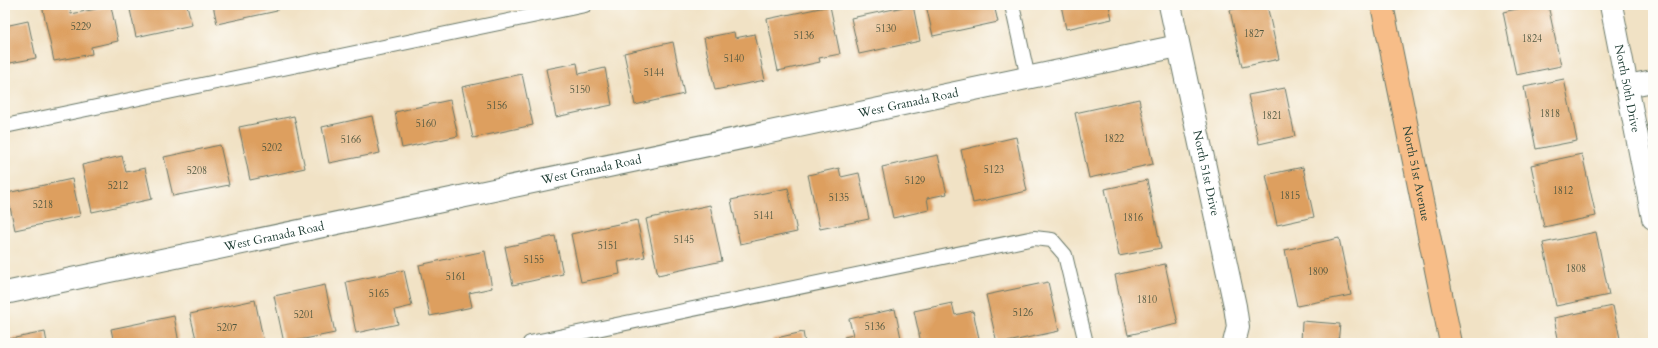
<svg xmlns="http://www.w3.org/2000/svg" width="1658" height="348" font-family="Cardo,serif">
<rect width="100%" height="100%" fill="#fdfcf7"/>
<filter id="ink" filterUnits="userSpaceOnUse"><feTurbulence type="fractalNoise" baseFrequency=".025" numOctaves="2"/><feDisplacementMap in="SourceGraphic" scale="8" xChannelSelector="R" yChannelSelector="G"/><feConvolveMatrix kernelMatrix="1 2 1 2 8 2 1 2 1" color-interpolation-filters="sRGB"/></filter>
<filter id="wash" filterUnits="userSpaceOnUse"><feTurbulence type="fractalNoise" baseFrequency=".012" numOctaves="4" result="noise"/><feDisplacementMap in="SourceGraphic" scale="16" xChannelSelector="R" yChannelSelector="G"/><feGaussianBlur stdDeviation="0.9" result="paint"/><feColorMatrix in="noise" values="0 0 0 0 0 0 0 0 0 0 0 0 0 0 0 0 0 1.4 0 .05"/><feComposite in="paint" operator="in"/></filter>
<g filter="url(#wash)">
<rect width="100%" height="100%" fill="#f1e2c5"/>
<g id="blocks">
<g fill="#dd9f5f">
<path d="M42,5H69L71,14L111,6L118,41L91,47L92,54L54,61Z"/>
<path d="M129,5H187L192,25L136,37Z"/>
<path d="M213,5H276L277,11L217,24Z"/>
<path d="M295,5H322V6L296,11Z"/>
<path d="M913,5L920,41L859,54L851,18Z"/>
<path d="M926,5H994L998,22L933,36Z"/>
<path d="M1061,5H1109L1112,19L1066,29Z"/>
<path d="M1252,5H1267L1279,59L1242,67L1230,10Z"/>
<path d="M1535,5H1548L1561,66L1516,75L1503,12Z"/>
<path d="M830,6L840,54L819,58L820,62L778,71L767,19Z"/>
<path d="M28,21L36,58L5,64V26Z"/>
<path d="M734,32L735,38L755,34L765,80L715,90L704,38Z"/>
<path d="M673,42L684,94L635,105L624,53Z"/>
<path d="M577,63L579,74L605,68L612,105L556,117L546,69Z"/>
<path d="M522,74L533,125L473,138L462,87Z"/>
<path d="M1564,79L1577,141L1536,149L1524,87Z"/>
<path d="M1285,88L1295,136L1259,144L1248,95Z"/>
<path d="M1139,99L1153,164L1089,178L1075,113Z"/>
<path d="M450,100L458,136L402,148L395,112Z"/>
<path d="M294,116L305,168L250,180L239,127Z"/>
<path d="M372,116L380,153L329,163L322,127Z"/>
<path d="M1016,137L1027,191L973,203L961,150Z"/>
<path d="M220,145L229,185L173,196L164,157Z"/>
<path d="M1582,154L1596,216L1544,227L1531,165Z"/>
<path d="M938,155L947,194L927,198L929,210L893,218L882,167Z"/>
<path d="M122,156L126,172L145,168L152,199L92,212L82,165Z"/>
<path d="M1303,167L1314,217L1277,225L1266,175Z"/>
<path d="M839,168L841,177L859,173L869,219L820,229L808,175Z"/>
<path d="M72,179L80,216L15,230L7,193Z"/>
<path d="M1147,180L1161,248L1119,256L1105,189Z"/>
<path d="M788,188L797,232L740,244L731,200Z"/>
<path d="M710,205L722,261L658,275L646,219Z"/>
<path d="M637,220L645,257L618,262L620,274L581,282L571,234Z"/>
<path d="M1596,232L1609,295L1556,306L1543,243Z"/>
<path d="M555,236L563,274L513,285L505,247Z"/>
<path d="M1339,238L1351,295L1297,306L1285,250Z"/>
<path d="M485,251L492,288L469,293L472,307L430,316L419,265Z"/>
<path d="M1165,264L1178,324L1128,335L1115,275Z"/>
<path d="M404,270L412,306L395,310L398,324L356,333L346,282Z"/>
<path d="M1048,282L1059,331L1003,343H997L986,295Z"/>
<path d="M325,285L335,333L284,343L274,296Z"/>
<path d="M255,300L264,343H197L190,314Z"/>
<path d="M952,303L955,315L973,311L980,343H921L914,311Z"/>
<path d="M1613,306L1621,343H1559L1554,318Z"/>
<path d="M895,309L902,343H845L844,337L853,335L849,319Z"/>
<path d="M174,316L179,343H114L111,329Z"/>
<path d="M1302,321L1340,324L1338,343H1301Z"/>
<path d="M45,332L47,343H5V340Z"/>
<path d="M803,332L805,343H773L772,339Z"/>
</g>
</g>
</g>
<g filter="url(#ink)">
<use href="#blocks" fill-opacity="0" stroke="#687767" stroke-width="1"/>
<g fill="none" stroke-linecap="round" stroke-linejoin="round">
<g stroke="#687767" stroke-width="16">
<g id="service">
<path d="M1012,5L1028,78"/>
<path d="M5,126L585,5"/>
<path d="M530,343L1034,238L1052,240L1065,255L1086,343"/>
</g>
</g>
<g stroke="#687767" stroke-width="24">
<g id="minor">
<path id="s1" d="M1170,5L1235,306L1238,327L1234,343"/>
<path id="s2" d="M1611,5L1653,218"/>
<path d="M1627,86L1653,81"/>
<path id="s3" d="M5,293L1178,46"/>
</g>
</g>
<g stroke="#687767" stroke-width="24">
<g id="primary">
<path id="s4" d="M1382,5L1451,343"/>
</g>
</g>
<use href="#service" stroke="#fff" stroke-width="14"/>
<use href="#minor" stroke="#fff" stroke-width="22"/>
<use href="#primary" stroke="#f7bd88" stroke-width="22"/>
</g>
</g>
<g text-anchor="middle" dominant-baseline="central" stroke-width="3.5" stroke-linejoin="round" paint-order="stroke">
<g font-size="10" fill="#4e563f">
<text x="81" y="27">5229</text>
<text x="886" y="29">5130</text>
<text x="1254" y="34">1827</text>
<text x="804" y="36">5136</text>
<text x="1532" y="39">1824</text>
<text x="734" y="59">5140</text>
<text x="654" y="73">5144</text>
<text x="580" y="90">5150</text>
<text x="497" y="106">5156</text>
<text x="1550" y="114">1818</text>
<text x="1272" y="116">1821</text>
<text x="426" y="124">5160</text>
<text x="1114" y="139">1822</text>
<text x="351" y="140">5166</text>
<text x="272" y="148">5202</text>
<text x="994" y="170">5123</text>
<text x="197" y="171">5208</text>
<text x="915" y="181">5129</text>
<text x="118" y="186">5212</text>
<text x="1563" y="191">1812</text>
<text x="1290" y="196">1815</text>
<text x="839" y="198">5135</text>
<text x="43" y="205">5218</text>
<text x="764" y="216">5141</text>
<text x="1133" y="218">1816</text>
<text x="684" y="240">5145</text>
<text x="608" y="246">5151</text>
<text x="534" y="260">5155</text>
<text x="1576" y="269">1808</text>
<text x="1318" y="272">1809</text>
<text x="456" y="277">5161</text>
<text x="379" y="294">5165</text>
<text x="1147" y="300">1810</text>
<text x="1023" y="313">5126</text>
<text x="304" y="315">5201</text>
<text x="875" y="327">5136</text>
<text x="227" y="328">5207</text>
</g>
<g font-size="12" fill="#1f3d34" stroke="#fdfcf7">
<text stroke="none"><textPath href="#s2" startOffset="85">North 50th Drive</textPath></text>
<text stroke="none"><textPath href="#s3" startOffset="923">West Granada Road</textPath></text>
<text stroke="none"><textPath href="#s3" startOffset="599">West Granada Road</textPath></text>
<text stroke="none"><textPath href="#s1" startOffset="172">North 51st Drive</textPath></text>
<text stroke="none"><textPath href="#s4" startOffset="172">North 51st Avenue</textPath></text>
<text stroke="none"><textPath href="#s3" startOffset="275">West Granada Road</textPath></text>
</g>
</g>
<rect width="1658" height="348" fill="none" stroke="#fdfcf7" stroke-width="20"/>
</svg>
